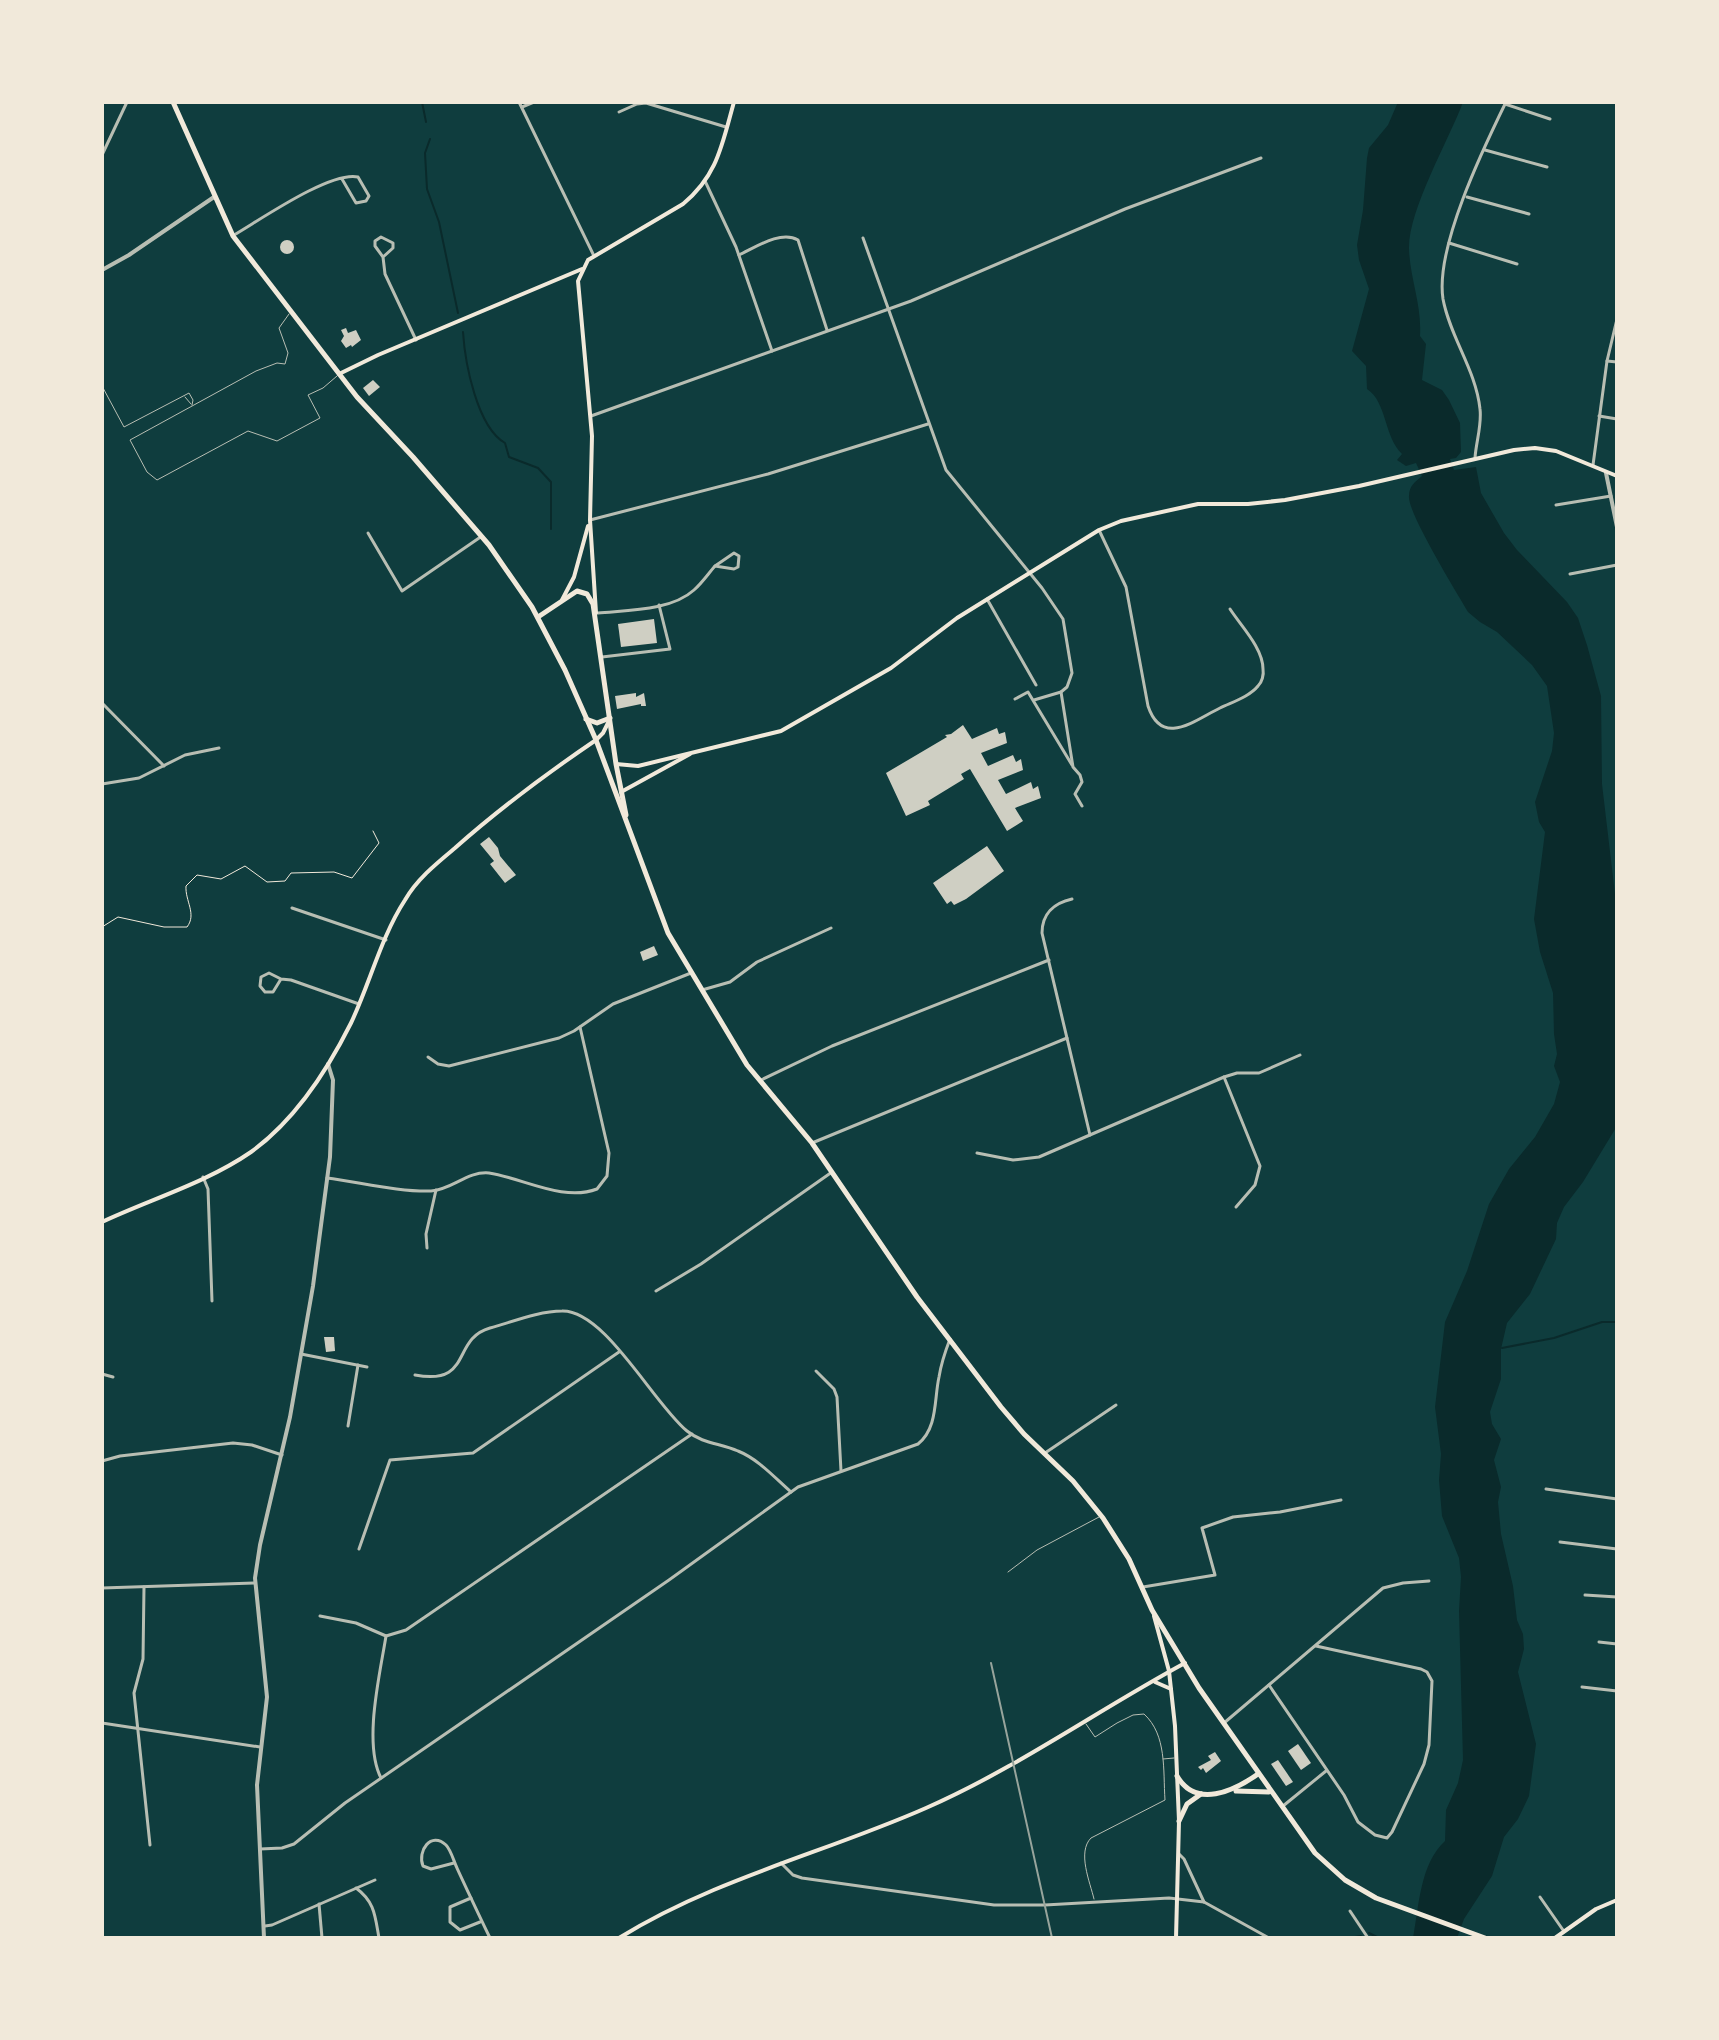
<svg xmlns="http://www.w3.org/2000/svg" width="1719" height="2040" font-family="Overpass,sans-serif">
<rect width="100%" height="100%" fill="#0f3d3e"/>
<path fill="#0a2a2b" d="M1398,102H1463C1449,140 1408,210 1409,249C1410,279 1422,305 1420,336L1426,344L1422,380L1442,390L1449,400L1460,423L1461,452L1456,458L1450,459L1454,470L1476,467L1481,493L1504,533L1517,550L1567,602L1578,618L1587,645L1601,696L1602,784L1617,911V1126L1583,1182L1564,1207L1557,1223L1556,1239L1530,1294L1507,1323L1501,1349V1379L1490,1412L1492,1424L1501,1439L1494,1460L1501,1487L1498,1502L1501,1534L1513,1586L1517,1620L1523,1634L1524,1649L1518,1672L1536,1744L1529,1796L1518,1819L1504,1837L1492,1876L1464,1919L1457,1938H1413C1419,1906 1420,1864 1445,1841L1446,1810L1458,1783L1463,1760L1459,1611L1461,1577L1459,1558L1442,1516L1439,1480L1441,1454L1435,1407L1445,1322L1467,1271L1489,1204L1509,1169L1535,1137L1554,1104L1560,1082L1554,1066L1557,1054L1554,1034L1553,993L1540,952L1534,919L1545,832L1539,822L1535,802L1552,751L1554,733L1547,686L1532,665L1497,632L1480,622L1468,612C1457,593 1407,512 1409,496C1409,486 1415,482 1422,476L1416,463L1406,466L1397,460L1402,454C1384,437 1387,402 1367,389L1366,366L1352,351L1369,289L1359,260L1357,245L1363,210L1367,158L1369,148L1388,125Z"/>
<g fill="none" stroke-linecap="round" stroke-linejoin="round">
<g stroke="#0a2a2b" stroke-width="2">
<path d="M422,102L426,122"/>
<path d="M430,139L425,153L427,189L439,222L458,313"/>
<path d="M463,332C465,363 477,427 505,443L509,457L538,468L551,482V529"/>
<path d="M1502,1348L1554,1338L1602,1322H1617"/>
<path d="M1369,1933L1379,1938"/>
<path d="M1349,1938L1361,1936"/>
</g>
</g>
<g fill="#cfcfc3">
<circle cx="287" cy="247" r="7"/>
<path d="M346,328L348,333L356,330L361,340L352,347L351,345L346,348L341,341L344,336L341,330Z"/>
<path d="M373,380L380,387L369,396L363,388Z"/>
<path d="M654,619L657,643L621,647L618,624Z"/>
<path d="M636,693V697L644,693L646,706H641V704L617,709L615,696Z"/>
<path d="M963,725L972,739L997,728L999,734L1005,732L1007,743L981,753L988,766L1013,755L1016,762L1021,759L1023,770L998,780L1006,794L1031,782L1033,789L1038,786L1041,798L1015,808L1023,821L1007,831L970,769L961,774L964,779L928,801L930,805L906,816L886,773L947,737L945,735L951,734Z"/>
<path d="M489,837L498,848L500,856L516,875L505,883L490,864L494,861L480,844Z"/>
<path d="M987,846L1004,871L966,899L954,905L951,901L947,904L933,883Z"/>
<path d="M654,946L658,955L643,961L640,952Z"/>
<path d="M324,1337H334L335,1351L326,1352Z"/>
<path d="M1298,1744L1311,1763L1301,1770L1288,1751Z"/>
<path d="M1215,1752L1221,1761L1206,1773L1203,1768L1201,1770L1198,1767L1211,1760L1208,1756Z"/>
<path d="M1278,1760L1293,1782L1286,1786L1271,1764Z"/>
</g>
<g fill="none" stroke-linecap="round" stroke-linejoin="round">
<path stroke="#f1e9da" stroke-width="1" d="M102,927L118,917L164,927H187C197,914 185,901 186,886L197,875L221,879L245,866L267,882L285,881L291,873L334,872L352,878L379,843L373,831"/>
<g stroke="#b8beb3" stroke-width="1">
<path d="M289,314L279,328L288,353L285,364L277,363L256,371L130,440L147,472L157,480L248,431L277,441L320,418L308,395L323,388L337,376"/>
<path d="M102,386L124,427L189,393L193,400L192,405"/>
<path d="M185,397L191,404"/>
<path d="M1008,1572L1037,1550L1099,1517"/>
<path d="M1086,1724L1095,1737L1117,1723L1133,1715L1144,1714C1167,1735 1163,1770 1165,1800L1091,1838C1077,1852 1090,1882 1094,1899"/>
<path d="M1163,1759L1174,1758"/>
</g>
<g stroke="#b8beb3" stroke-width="3">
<path d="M519,102L594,256"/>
<path d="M1505,104L1550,119"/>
<path d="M522,107L534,102"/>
<path d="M619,112L637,104L646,103L726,127"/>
<path d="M1485,150L1547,167"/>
<path d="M102,155L127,102"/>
<path d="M705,181L736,247L772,351"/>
<path d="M1467,197L1529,214"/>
<path d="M234,235C260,220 330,171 358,177L369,196L366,201L356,203L342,179"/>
<path d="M863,238L946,470L1042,588L1063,619L1072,673L1067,687L1061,692L1073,767L1080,775L1082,782L1075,794L1082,806"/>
<path d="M1449,243L1517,264"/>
<path d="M739,255C756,247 781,230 798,240L827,330"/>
<path d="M383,257L393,248V243L381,237L375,241V246L383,257L385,274L416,340"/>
<path d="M1607,361L1617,362"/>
<path d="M591,416L911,301L1125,209L1261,158"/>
<path d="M1599,416L1617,419"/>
<path d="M1475,458C1476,442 1482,425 1480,409C1476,370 1450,337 1443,299C1435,248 1483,149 1506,102"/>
<path d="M1593,465L1607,361L1617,319"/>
<path d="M1556,505L1611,496"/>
<path d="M590,520L768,474L928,424"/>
<path d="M1099,530L1126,587L1148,706C1162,748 1195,720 1220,708C1232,702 1249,697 1258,686C1262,682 1264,675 1263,669C1263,648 1241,626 1230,609"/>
<path d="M368,533L402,591L482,536"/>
<path d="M734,553L739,556L738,567L734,569L715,566Z"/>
<path d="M1570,574L1617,565"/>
<path d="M987,599L1036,685"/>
<path d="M598,613C627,610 671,611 694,590C702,583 708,574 715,566"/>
<path d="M602,657L670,649L659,605"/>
<path d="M1015,699L1028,692L1072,765"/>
<path d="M1034,700L1061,692"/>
<path d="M102,703L164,766"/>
<path d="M102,784L139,778L185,755L219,748"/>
<path d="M1072,899C1054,903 1042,914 1042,933L1090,1135"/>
<path d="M292,908L386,940"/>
<path d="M281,979L273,992H265L260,986L261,977L269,973L281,979L291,980L359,1004"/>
<path d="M702,990L730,982L757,962L831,928"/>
<path d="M428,1057L438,1064L449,1066L559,1038L574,1031L613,1004L691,973"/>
<path d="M1224,1077L1260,1166L1255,1185L1236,1207"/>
<path d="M761,1080L832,1046L1049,960"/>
<path d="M812,1143L1067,1038"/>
<path d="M977,1153L1013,1160L1039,1157L1224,1077L1237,1073H1259L1300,1055"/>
<path d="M203,1177L208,1189L212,1301"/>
<path d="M327,1178C359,1182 399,1192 431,1191C452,1190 467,1171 489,1173C523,1178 563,1202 597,1189L607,1176L609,1153L580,1027"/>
<path d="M427,1248L426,1234L436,1190"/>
<path d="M656,1291L701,1264L832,1172"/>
<path d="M301,1354L367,1367"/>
<path d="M816,1371L834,1389L837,1397L841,1471"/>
<path d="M102,1374L113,1377"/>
<path d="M415,1375C473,1386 451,1339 490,1328C512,1322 539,1311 562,1311C605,1310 653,1403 687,1431C703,1444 720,1443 738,1451C758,1459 774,1477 791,1492"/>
<path d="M348,1426L358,1365"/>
<path d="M1045,1453L1116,1405"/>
<path d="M102,1461L120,1456L233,1443L252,1445L282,1455"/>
<path d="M1546,1489L1617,1499"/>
<path d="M1560,1542L1617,1549"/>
<path d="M359,1549L390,1460L473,1453L619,1352"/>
<path d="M144,1587L143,1659L134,1693L150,1845"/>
<path d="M1143,1587L1215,1575L1202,1528L1233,1517L1280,1512L1341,1500"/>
<path d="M102,1588L254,1583"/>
<path d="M1585,1595L1617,1597"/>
<path d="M320,1616L356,1623L386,1636L406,1630L692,1434"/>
<path d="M1599,1642L1617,1644"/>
<path d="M1269,1685L1344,1795L1358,1822L1375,1835L1387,1838L1392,1832L1424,1764L1429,1745L1432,1681L1427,1672L1421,1669L1316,1646"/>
<path d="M1582,1687L1617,1691"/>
<path d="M102,1723L260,1747"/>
<path d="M1224,1723L1383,1588L1403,1583L1429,1581"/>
<path d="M381,1778C363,1743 380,1674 386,1636"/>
<path d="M1283,1806L1326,1771"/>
<path d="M260,1849L282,1848L294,1844L345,1803L669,1580L798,1487L918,1444C938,1428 934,1399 939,1377C941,1364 945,1352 950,1339"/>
<path d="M1179,1854L1184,1859L1204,1902"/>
<path d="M454,1863L431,1869L423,1866C417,1851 431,1831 446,1845C451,1850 454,1862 457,1868C468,1892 479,1915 490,1938"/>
<path d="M781,1863L793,1875L802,1878L994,1905H1045L1169,1898L1204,1902L1269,1938"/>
<path d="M356,1888C375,1902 375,1916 379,1938"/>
<path d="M1540,1897L1563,1930"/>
<path d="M471,1898L450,1907V1922L460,1930L480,1922"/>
<path d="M319,1904L322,1938"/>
<path d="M1350,1911L1368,1938"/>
<path d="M265,1926L272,1925L375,1880"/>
</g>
<g stroke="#b8beb3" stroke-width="4">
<path d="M102,270L129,255L214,197"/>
<path d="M1606,473L1617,527"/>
<path d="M264,1938L257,1785L267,1697L255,1578L260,1545L290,1417L313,1286L330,1157L333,1080L328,1064"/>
</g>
<g stroke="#f1e9da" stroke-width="4">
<path d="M339,374L378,355L582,269"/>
<path d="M562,600L574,577L588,526"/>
<path d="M596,613L590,520L592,436L578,281L588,260L683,204C718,175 722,144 734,102"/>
<path d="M616,764L638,766L781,731L891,668L957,618L1099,530L1121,521L1198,504H1248L1285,500L1359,486L1514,450L1535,448L1556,451L1617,476"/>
<path d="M621,792L690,754"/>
<path d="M102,1222C151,1199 206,1183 251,1152C294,1121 328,1069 351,1023C370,983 381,937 405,900C417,879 437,863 455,848C500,808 546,774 596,740L603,733L609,721"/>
<path d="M1154,1616L1169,1671L1175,1726L1179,1821L1176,1938"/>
<path d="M1155,1682L1171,1689"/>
<path d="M619,1938C714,1879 824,1853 926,1808C1017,1768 1098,1710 1185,1663"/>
<path d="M1555,1938L1596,1909L1617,1900"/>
</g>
<g stroke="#f1e9da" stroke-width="5">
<path d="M173,102L233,236L357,397L413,457L489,545L532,607L565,670L596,740L668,933L747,1065L812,1143L917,1297L1001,1407L1024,1434L1073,1481L1103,1518L1129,1559L1152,1610L1199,1688L1315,1853L1345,1880L1376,1898L1485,1938"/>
<path d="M538,617L577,591L587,594L593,604L616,764L626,815"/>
<path d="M586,719L597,723L610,718"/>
<path d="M1177,1776C1196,1809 1234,1791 1258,1774"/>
<path d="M1236,1791L1269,1792"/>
<path d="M1179,1821L1187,1804L1201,1794"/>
</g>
<path stroke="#97a49c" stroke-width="2" d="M991,1663L1052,1938"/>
</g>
<rect width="1719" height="2040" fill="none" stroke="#f1e9da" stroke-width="208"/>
</svg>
